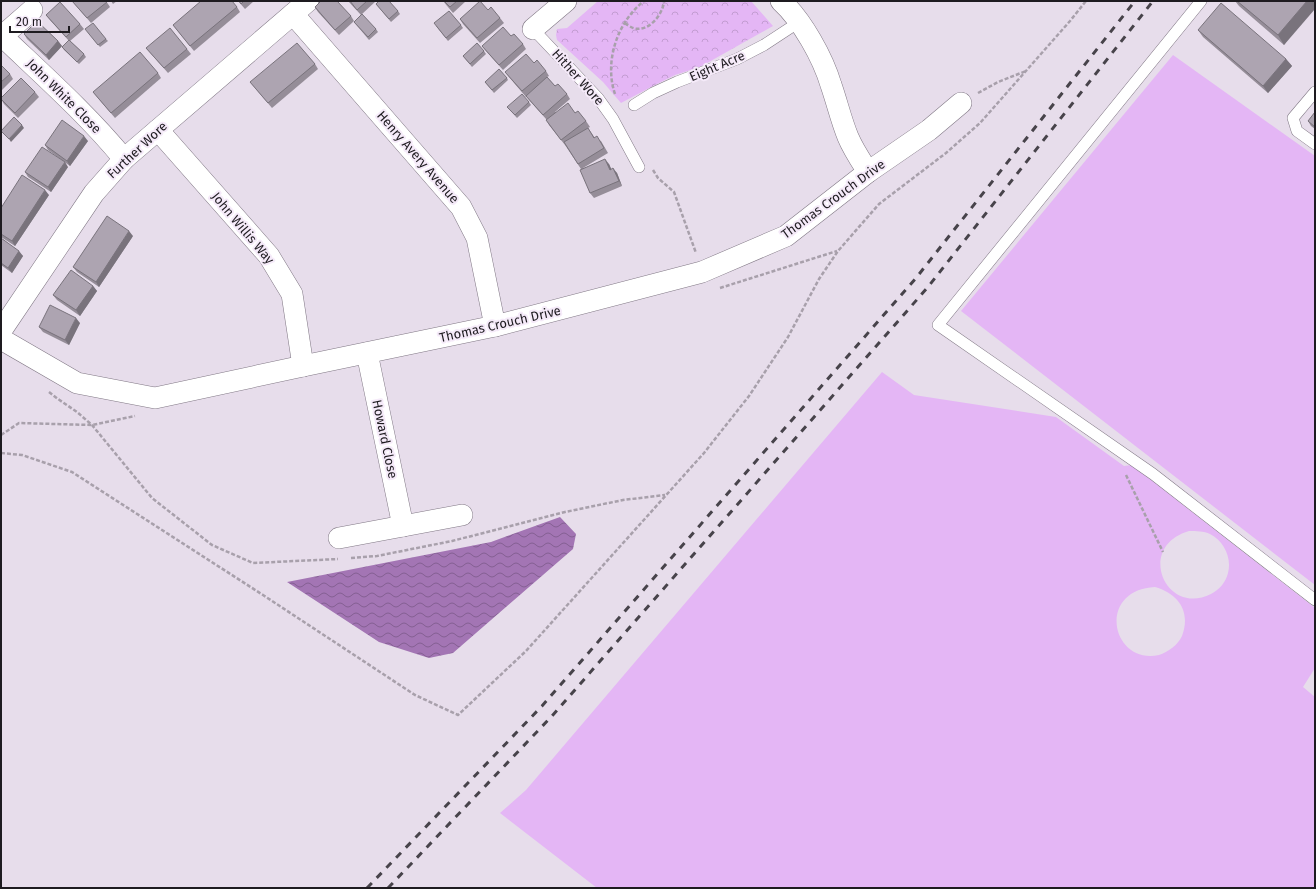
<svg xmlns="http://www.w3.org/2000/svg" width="1316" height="889" font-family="'Fira Sans',sans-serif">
<defs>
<pattern id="park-crowns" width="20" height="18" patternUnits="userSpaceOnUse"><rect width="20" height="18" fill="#e4b6f5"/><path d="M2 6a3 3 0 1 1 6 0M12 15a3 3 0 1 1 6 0" fill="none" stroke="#c39cd2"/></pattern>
<pattern id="water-waves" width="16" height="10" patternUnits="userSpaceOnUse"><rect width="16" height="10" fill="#a375b4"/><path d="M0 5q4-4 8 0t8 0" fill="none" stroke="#845f92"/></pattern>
</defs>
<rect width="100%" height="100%" fill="#e7ddeb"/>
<g fill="#e4b6f5" fill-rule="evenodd">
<path d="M1173,55L1315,156V585L961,311Z"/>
<path d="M882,372L914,395L1056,417L1124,466L1132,465L1315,608V668L1303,687L1315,697V888H597L500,813L526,790ZM1189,531C1196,531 1204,531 1210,534C1224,541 1232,558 1228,573C1226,582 1219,590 1211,594C1166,617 1135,547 1189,531ZM1155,587C1179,594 1191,612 1182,636C1178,645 1168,652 1159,655C1111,665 1096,590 1155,587Z"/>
</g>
<path fill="url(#park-crowns)" d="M598,1H751L773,26L700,67L675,75L653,86L621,103L603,82L557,40L556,35L557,29L567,28Z"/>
<path fill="url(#water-waves)" d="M560,517L576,534L573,549L453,653L429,658L379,642L287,582L491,542Z"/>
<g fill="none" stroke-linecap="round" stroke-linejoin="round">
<g stroke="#817885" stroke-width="12">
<g id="service">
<path d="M1201,1L938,325L1153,474L1315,600"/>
<path d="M533,29L598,98L613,119L639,167"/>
<path d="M1315,92L1293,118L1297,131L1315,144"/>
<path d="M634,105L653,93L677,82L737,59L764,45L799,22"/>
</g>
</g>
<g stroke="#817885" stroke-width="22">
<g id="minor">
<path d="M781,1C802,20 823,58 831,85C837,102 841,120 848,137C853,149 861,161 868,172"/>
<path d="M293,14L461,207L477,238L495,326"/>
<path d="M533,29L566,1"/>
<path d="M2,36C44,76 87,114 124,159"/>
<path d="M1,37L32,10"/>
<path d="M158,130L269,256L292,294L303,366"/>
<path d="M1,331L94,193L124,159L308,1"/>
<path d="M1,339L77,383L155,398L303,366L495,326L702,272L786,236L868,172L929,130L961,103"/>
<path d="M367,353L403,526"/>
<path d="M339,538L462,515"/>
</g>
</g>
<g stroke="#a8a0ab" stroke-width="2.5" stroke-dasharray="4 2" stroke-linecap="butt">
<path d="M625,23C627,25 631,27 633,28C648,33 663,15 664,1"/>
<path d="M978,93L998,82L1026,71"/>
<path d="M615,94C604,62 617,22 644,1"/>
<path d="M653,170L658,178L674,192L696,253"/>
<path d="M720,288L837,251"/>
<path d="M49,392L58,399L77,412L92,425L152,498L212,545L253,563L338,559"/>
<path d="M1,435L19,423L92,425L135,416"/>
<path d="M1,453L22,455L72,472L263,595L415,695L458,715L526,651L704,453L749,396L788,337L819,279L838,251L879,204L946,153L980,123L1070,21L1086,1"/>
<path d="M1126,475L1163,552"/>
<path d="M351,558L377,556L452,541L565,512L623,500L665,495"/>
</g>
<use href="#service" stroke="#fff" stroke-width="11"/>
<use href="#minor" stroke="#fff" stroke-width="21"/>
<g stroke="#47434a" stroke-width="3" stroke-dasharray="7 7" stroke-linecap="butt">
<path d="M367,888L542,706L916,278L1135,1"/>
<path d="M388,888L552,716L928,287L1153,1"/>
</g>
</g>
<g fill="#958d98">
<path d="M72,1H106L110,7L91,23Z"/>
<path d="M111,1H117L113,4Z"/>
<path d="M238,1H254L245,9Z"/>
<path d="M348,1H376L361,15Z"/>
<path d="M443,1H466L453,13Z"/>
<path d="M1235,1H1315L1284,45L1239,6Z"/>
<path d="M376,4L398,11L400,14L391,22Z"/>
<path d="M237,7L240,12L194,51L173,25Z"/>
<path d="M315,7L351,16L354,21L339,35L318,12Z"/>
<path d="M488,10L500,18L504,23L480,43L463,24L460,19Z"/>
<path d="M46,15L80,24L84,29L70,41L84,54L86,57L79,64L64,50L62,47L69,41L50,20Z"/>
<path d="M354,22L376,29L378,32L369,40Z"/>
<path d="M461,25L463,28L448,41L436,26Z"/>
<path d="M1198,30L1286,59L1292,66L1268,93L1203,37Z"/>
<path d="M87,31L106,39L108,41L100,47Z"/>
<path d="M24,34L58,41L62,46L49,60L27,39Z"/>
<path d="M523,44L526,49L503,70L486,51L482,46Z"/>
<path d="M146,48L187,49L191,54L168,73Z"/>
<path d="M484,51L486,54L472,67L463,56Z"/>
<path d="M534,63L546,71L549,76L547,77L555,86L567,94L570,99L555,112L575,113L586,121L590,127L588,128L595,138L601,141L608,153L583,168L609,164L611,169L617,173L622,186L594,198L590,193L581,169L565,145L549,125L546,119L530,101L526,96V97L509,77L505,72Z"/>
<path d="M315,64L318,69L272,108L250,82Z"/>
<path d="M1,65L10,74L13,79L1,91Z"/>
<path d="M158,73L161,78L115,118L93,92Z"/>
<path d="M507,78L508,80L494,93L485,82Z"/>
<path d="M35,92L39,97L18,118L4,104L1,99Z"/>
<path d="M529,102L531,105L517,118L507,107Z"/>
<path d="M1315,112V129L1311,126L1308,121Z"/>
<path d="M88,141L70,166L48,150L45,145Z"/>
<path d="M68,167L51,192L28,177L25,172Z"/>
<path d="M49,195L15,246L1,237V208Z"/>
<path d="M133,236L99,287L77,272L73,267Z"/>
<path d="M1,238L23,256L12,273L1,265Z"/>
<path d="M93,286L97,291L80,316L57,300L53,295Z"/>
<path d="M80,323L69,345L43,332L39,327Z"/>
</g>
<g fill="#79737c">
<path d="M1307,1H1315V9L1284,45L1278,35Z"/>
<path d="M58,41L62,46L49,60L46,55Z"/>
<path d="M1286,59L1292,66L1268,93L1263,86Z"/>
<path d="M22,125L24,128L11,142L9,139Z"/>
<path d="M84,136L88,141L70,166L67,161Z"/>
<path d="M605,159L609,164L614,175L610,170Z"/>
<path d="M65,162L68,167L51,192L48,187Z"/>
<path d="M613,168L617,173L622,186L619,181Z"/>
<path d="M45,190L49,195L15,246L12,241Z"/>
<path d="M129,231L133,236L99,287L96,282Z"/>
<path d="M19,251L23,256L12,273L8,268Z"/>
<path d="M93,286L97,291L80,316L76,310Z"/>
<path d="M76,318L80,323L69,345L65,340Z"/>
</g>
<g fill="#ada4b1" stroke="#79737c">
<path d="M72,1H106L107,2L87,18Z"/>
<path d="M201,1H232L237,7L190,46L173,25Z"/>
<path d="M239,1H244L241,4Z"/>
<path d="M321,1H337L351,16L335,30L315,7Z"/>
<path d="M350,1H367L357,10Z"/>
<path d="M379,1H389L398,11L389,19L376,4Z"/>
<path d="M444,1H457L450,7Z"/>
<path d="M480,1L488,10L491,7L500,18L477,38L460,19Z"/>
<path d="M1237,1H1307L1278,35Z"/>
<path d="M60,2L80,24L66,37L46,15Z"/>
<path d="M1221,3L1286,59L1263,86L1198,30Z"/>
<path d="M449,11L461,25L446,38L434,23Z"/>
<path d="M362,14L376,29L368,37L354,22Z"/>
<path d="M37,21L58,41L46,55L24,34Z"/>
<path d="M93,23L106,39L98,45L85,29Z"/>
<path d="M503,27L511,36L514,34L523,44L499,65L482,46Z"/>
<path d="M170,28L187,49L164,68L146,48Z"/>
<path d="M69,40L84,54L77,62L62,47Z"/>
<path d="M297,43L315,64L268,103L250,82Z"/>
<path d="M477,43L484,51L470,64L463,56Z"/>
<path d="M140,52L158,73L111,113L93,92Z"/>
<path d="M526,54L534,63L537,60L546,71L522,91L505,72Z"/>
<path d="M1,65L10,74L1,82Z"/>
<path d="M499,69L507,78L492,90L485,82Z"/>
<path d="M547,77L555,86L558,84L567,94L543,115L526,96Z"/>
<path d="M21,78L35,92L15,113L1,99V98Z"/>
<path d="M522,94L529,102L515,115L507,107Z"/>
<path d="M568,103L575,113L578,111L586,121L561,140L546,120Z"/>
<path d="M1315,112V127L1308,121Z"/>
<path d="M14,117L22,125L9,139L1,131Z"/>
<path d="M62,120L84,136L67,161L45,145Z"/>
<path d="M588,128L594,138L597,136L604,148L578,164L564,142Z"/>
<path d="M42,147L65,162L48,187L25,172Z"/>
<path d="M605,159L610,170L613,168L619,181L590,193L580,170Z"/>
<path d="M22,175L45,190L12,241L1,234V208Z"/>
<path d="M107,216L129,231L96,282L73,267Z"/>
<path d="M1,238L19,251L8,268L1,263Z"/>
<path d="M71,270L93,286L76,310L53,295Z"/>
<path d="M50,305L76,318L65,340L39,327Z"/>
</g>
<g text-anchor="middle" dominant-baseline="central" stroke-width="4" stroke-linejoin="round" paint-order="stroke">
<g font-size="13" fill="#1e1b20" stroke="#f5eaf9">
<text transform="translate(717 66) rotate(-23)">Eight Acre</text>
<text transform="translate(578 77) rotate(48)">Hither Wore</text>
<text transform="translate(64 96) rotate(45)">John White Close</text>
<text transform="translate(137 150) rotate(-43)">Further Wore</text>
<text transform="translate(418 157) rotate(49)">Henry Avery Avenue</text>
<text transform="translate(833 199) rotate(-36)">Thomas Crouch Drive</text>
<text transform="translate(243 228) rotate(50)">John Willis Way</text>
<text transform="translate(500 324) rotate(-13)">Thomas Crouch Drive</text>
<text transform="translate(385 439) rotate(78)">Howard Close</text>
</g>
</g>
<rect width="1316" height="889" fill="none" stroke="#1e1b20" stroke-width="4"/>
<path d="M10 26v6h59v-6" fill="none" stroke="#1e1b20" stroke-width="2"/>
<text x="16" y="26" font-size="12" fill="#1e1b20" stroke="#f5eaf9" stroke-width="3" paint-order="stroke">20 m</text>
</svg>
